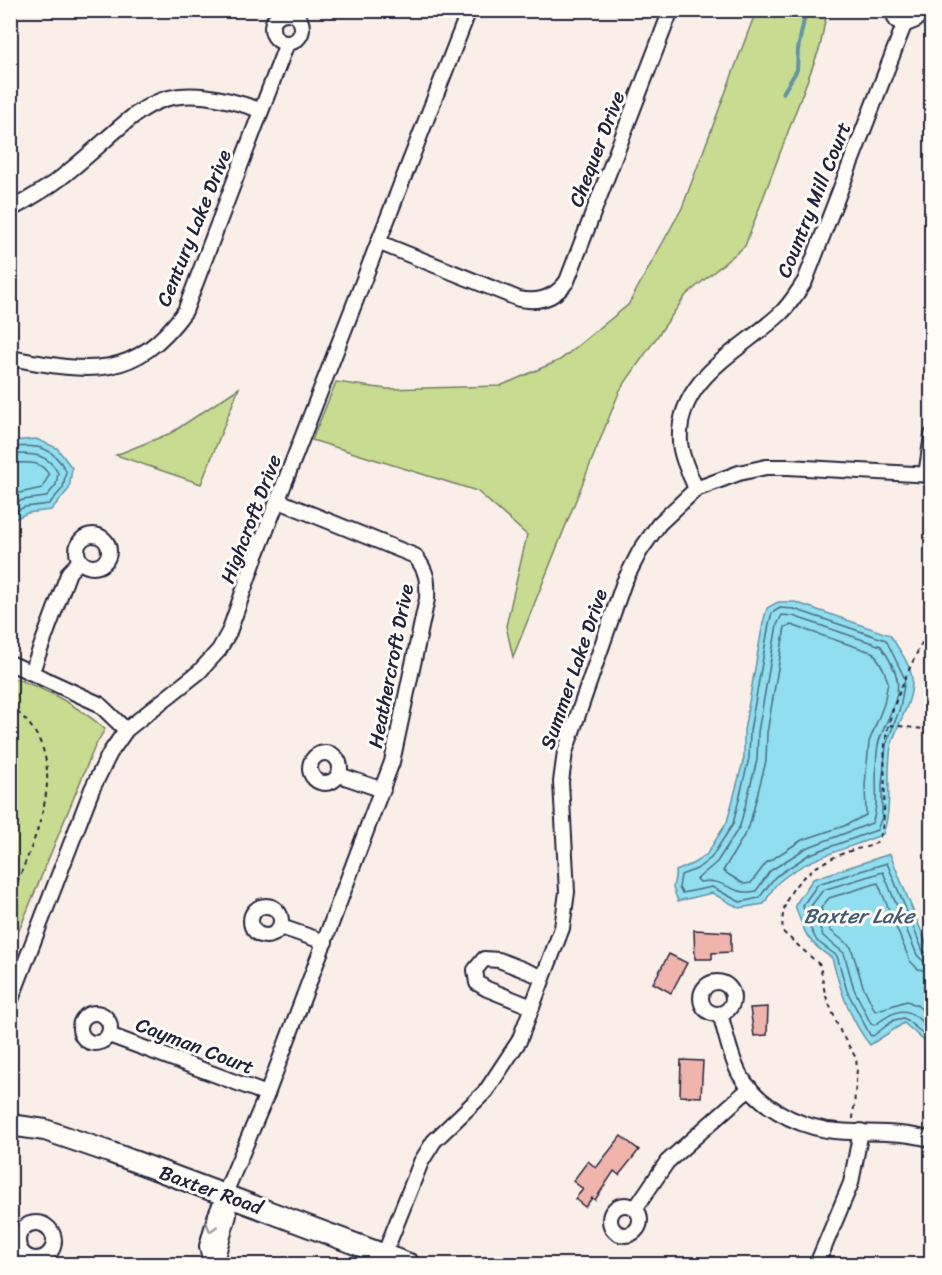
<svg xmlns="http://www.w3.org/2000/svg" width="942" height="1275" font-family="Sriracha,sans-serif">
<rect width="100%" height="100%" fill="#faeee8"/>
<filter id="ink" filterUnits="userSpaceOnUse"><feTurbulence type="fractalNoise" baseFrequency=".0167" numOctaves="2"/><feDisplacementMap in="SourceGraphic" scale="12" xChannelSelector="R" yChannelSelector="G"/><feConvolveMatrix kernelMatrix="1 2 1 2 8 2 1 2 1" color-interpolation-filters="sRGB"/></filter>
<g filter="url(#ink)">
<g fill="#c7dc91" stroke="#747f66" stroke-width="1.5">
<path d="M756,11H827L820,47L745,246L686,295L620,390L513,657L506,626L527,535L477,491L312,440L336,382L387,389L500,386L560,360L628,305L682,208Z"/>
<path d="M239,388L201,484L116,455L171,433Z"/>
<path d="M11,677C46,689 77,705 105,729L95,746L11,950Z"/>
</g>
<g fill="#90deef" stroke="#6493a7" stroke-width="1.5">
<path d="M36,439L57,448L72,468L69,489L51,510L27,513L11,521V441Z"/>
<path d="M778,602H795L890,635C898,648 912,666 912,681C912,705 896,725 891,747C886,776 893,806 883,834C849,849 809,856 780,881C773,886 769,896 764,904L739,908L712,893L678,901L673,888L676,871L694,863L707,854L727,822L744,758V730L763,623L767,608Z"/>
<path d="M890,854L931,955V1047L904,1023L870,1045C850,1020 840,989 832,958C807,942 804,933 795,905L813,879Z"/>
</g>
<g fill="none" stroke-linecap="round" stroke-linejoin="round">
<g stroke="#4e6d83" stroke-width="1.5">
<path d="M10,447C38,446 51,444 66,471L63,488L49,504L25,507L10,513"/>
<path d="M10,454C32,454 47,452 58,473L56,485L46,497L23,500L10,505"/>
<path d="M10,463C27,463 40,459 49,475L42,488L10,495"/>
<path d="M780,608L794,609L886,640L905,679L900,708L886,745L882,785V817L877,830L810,854L775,877L759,898L740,902L712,887L682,893L679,888L681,875L697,869L711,858L733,824L749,758L750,731L769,624L772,613Z"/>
<path d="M782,615L793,616L881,646C887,655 895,668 897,679C901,699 885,722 879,741C872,765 881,802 872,823L806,848L770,871L756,891C733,897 725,877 700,882L697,879L717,862L740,826L757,760L758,732L777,625Z"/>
<path d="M791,625L874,653L883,668L888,682L884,704L869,742L865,785L866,815L844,826L802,840L766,863L751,883L744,884L723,871L749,827L766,761L767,733L785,627Z"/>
<path d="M932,956L923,951L887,863L818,884L803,905L807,922L817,941L837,956L847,991L870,1035L873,1036L894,1020L904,1018L932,1041"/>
<path d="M932,963L923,961L917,955L883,872L823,890L811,906L823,936L844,953L854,989L871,1024L875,1025C903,1004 908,1008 932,1031"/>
<path d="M932,972L918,969L910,961L878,883L829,898L821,908L830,930L851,947L863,986L875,1011L907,1001L918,1006L932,1019"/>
</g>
<path stroke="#6493a7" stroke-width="4" d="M783,93L797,70L798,49L806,10"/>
</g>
<g fill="#efb4ac" stroke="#22223b" stroke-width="1.5">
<path d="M694,930L731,932V952L712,953V959H695Z"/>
<path d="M669,954L687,963L671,993L653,983Z"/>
<path d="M768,1007L767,1035L754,1036L750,1008Z"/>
<path d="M681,1060L703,1061L701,1097L680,1096Z"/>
<path d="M621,1136L639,1150L619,1175L614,1171L595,1200L592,1198L585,1207L575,1199L583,1189L573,1181L588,1161L596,1168Z"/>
</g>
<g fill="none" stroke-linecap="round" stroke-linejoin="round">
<g stroke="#22223b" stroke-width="18">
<g id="minor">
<path d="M892,10L896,20L904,25L916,20L921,10"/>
<circle cx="287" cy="28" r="15"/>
<path d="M10,210C30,198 51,187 68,172C144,111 152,73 260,110"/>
<path d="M380,243L519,299C539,303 555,298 567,281L671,10"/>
<path d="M10,358C88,372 134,382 185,311L287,43"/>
<path d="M926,475L932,435"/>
<path d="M696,489C690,474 681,458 680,442C676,379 740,351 780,314C790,305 797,293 805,281L904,25"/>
<circle cx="93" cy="551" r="16"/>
<path d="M10,663L99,704L126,730"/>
<path d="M32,671L69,572L80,561"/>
<circle cx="325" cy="768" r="15"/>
<path d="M339,775L383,790"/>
<circle cx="266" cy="921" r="15"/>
<path d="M281,927L325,942"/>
<circle cx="717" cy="998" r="16"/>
<path d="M10,1002L92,789L110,753L126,730L199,672L219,650L229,632L254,561L469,10"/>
<path d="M532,1007L487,989L477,983L475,970L484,959L499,960L542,977"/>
<circle cx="95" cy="1028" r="15"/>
<path d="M720,1014C726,1033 730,1057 740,1075C758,1105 793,1124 827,1130C862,1135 896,1129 932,1140"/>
<path d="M109,1035L267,1094"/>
<circle cx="625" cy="1220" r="15"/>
<path d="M635,1209L667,1162L750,1088"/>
<circle cx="36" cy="1241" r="18"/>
<path d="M384,1255L421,1162L434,1141L486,1091L519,1041L562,928L567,892L561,782L565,752L624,582L640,551L659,524L696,489L739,473L766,467H788L932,475"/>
<path d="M211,1264L207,1246L215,1217L267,1094L392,762L427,599C428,580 427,571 415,556L279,501"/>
<path d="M215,1264L229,1215L226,1194"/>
<path d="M817,1264L851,1183L861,1131"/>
</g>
</g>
<g stroke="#22223b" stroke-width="24">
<path id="secondary" d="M10,1125L45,1130L112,1153L409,1264"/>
</g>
<g stroke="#22223b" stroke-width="2" stroke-dasharray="4.5 4.5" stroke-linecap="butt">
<path d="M10,706C80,757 34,838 10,900"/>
<path d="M890,725L932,730"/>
<path d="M853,1119L857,1069L856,1058L841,1033L825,994L820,965L783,932C777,888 815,862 853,850C862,847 873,848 878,840C888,827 883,766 885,745C890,702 914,661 932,621"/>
</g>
<use href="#minor" stroke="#fdfcf7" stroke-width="14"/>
<use href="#secondary" stroke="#fdfcf7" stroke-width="20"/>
</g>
<defs><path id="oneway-chevron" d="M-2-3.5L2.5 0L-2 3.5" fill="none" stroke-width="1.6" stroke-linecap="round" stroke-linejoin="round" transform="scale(1.5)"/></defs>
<use stroke="#9a9aa2" href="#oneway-chevron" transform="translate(211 1228) rotate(105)"/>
</g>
<g text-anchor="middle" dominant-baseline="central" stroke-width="6" stroke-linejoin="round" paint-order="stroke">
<g font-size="20" fill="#22223b" stroke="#fdfcf7">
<text transform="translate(597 149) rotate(-69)">Chequer Drive</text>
<text transform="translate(814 200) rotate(-68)">Country Mill Court</text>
<text transform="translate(194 228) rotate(-68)">Century Lake Drive</text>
<text transform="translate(251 519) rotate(-69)">Highcroft Drive</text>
<text transform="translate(391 666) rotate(-79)">Heathercroft Drive</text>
<text transform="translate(574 669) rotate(-71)">Summer Lake Drive</text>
<text transform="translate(195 1046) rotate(21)">Cayman Court</text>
<text transform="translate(211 1190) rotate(20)">Baxter Road</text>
</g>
<g font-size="21" font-style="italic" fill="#435a71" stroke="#fdfcf7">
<text x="859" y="916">Baxter Lake</text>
</g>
</g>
<rect width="942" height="1275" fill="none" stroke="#fdfcf7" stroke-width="36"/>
<rect x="18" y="18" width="906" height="1239" fill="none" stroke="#22223b" stroke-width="2" filter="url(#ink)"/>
</svg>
